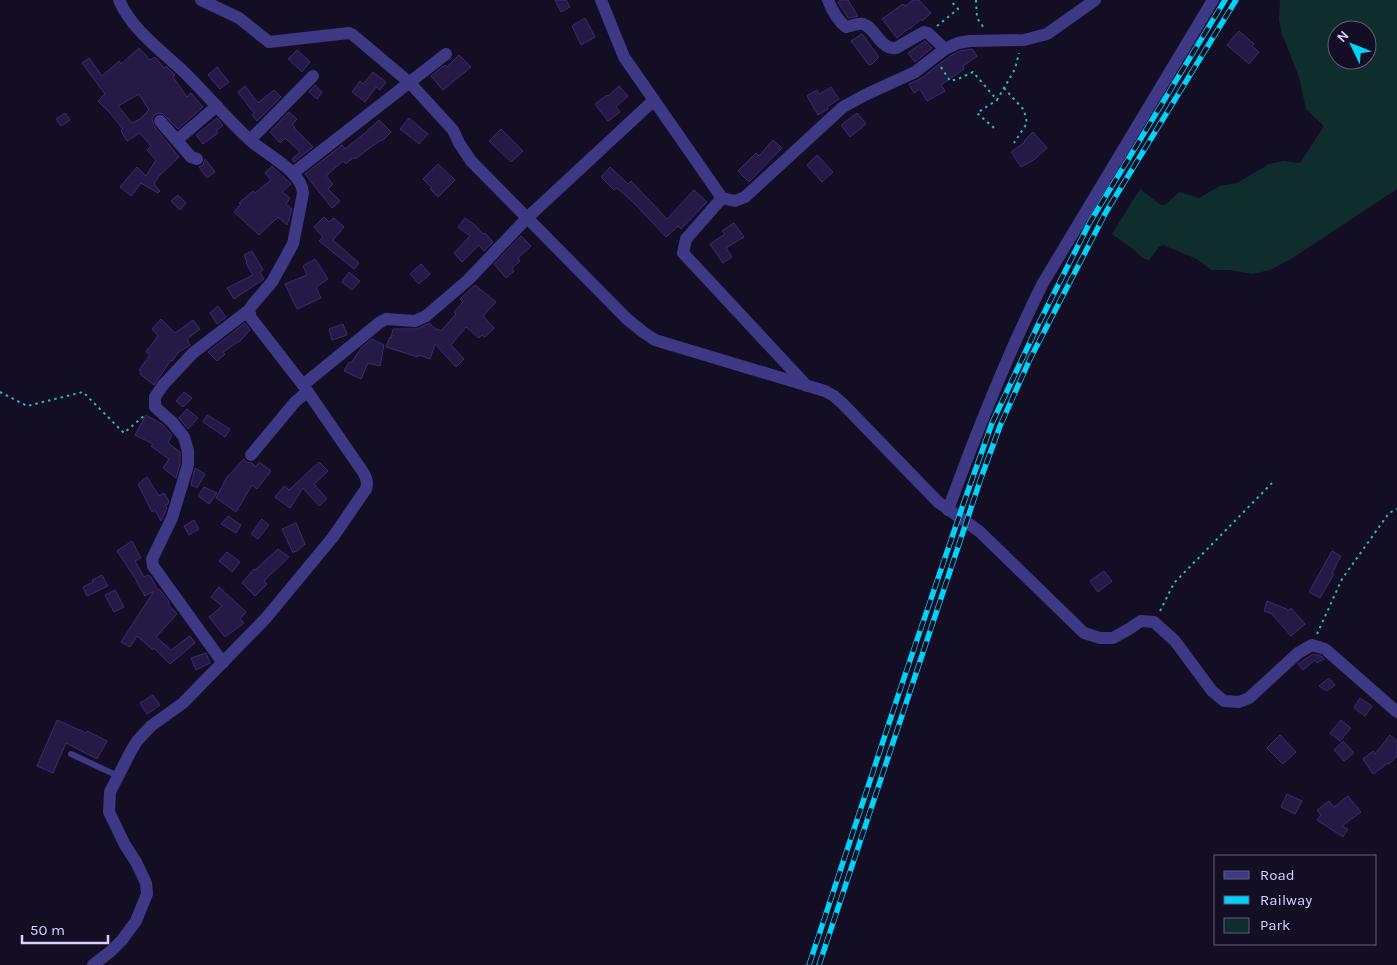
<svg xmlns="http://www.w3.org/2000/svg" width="1397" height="965" font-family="Karla,sans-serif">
<rect width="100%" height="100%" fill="#130e24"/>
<path fill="#102d2e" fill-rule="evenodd" d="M1280,0H1397V189L1291,259L1270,270L1252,274L1231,270H1211L1197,259L1163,245L1159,247L1149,260C1140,259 1136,250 1129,246C1123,242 1118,238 1112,234L1140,189L1161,205L1166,204L1179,192L1199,198L1220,186L1237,183L1269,164L1283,161L1300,163L1324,126L1306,109L1299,77L1282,34L1279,20ZM1337,30H1367V60H1337Z"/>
<g fill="#251945" stroke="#3d2b71" fill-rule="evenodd">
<path d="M555,0H566L570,7L561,12Z"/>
<path d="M840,0H848L858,16L848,18L838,2Z"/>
<path d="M913,0H919L931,13L922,21L921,19L910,29L909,28L897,38L882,19L903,4L905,6Z"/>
<path d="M585,18L595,37L581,45L572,26Z"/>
<path d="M1239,31L1254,44L1252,46L1259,52L1249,64L1227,45Z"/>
<path d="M862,34L879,57L872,64L869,65L851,41Z"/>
<path d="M925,41L932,48L915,62L908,53Z"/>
<path d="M139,48L150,60L155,57L164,68L166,66L175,75L173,77L187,97L191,93L203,107L178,129L163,114L159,113L154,115L152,119L154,126L179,157L159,176L154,184L160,191L158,193L141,183L131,196L120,187L137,167L146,176L156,160L147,150L151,146L140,133L127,141L121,131L123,129L110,113L98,101L105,94L82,63L89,58L102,76L119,61L121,64ZM139,94L149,110L140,119L132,123L118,106Z"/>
<path d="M972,49L977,56L963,66L964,69L941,85L945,91L927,101L920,89L914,93L909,84L920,79L950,56L960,51Z"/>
<path d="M297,50L310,62L302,72L288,59Z"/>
<path d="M459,55L471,67L443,90L431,76L445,65L447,67Z"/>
<path d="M217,67L229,82L220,89L208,75Z"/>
<path d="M373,72L386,82L380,90L376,87L365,102L352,92L360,81L363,84Z"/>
<path d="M315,85L322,92L317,99L309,92Z"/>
<path d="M245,86L258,103L274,90L281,97L257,121L252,115L254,113L238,92Z"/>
<path d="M619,86L628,96L616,107L620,112L608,121L595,104L607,95L608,96Z"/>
<path d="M831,87L839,99L827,107L828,109L818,115L807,96L817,90L819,94Z"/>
<path d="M289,112L297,119L292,125L295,127L294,128L313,147L294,162L292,159L300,152L285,138L280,143L270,132Z"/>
<path d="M65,113L70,120L61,126L56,119Z"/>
<path d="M857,113L866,124L850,137L841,125Z"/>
<path d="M217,118L223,125L216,131L218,133L203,144L196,135Z"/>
<path d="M409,118L428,134L419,144L400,129Z"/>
<path d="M379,120L391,132L382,141L381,140L355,159L354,157L346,164L343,161L326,176L333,184L328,189L340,201L332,208L305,174L342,145L345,149L366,132Z"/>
<path d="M501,129L523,151L511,162L489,141Z"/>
<path d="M1033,132L1047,148L1035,159L1021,167L1011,152L1025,142L1024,141Z"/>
<path d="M773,140L782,148L749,182L738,171L756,153L759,156Z"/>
<path d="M817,155L833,172L822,182L807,165Z"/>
<path d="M205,159L215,172L207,178L199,167L203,165Z"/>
<path d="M438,164L455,180L438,197L430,189L432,188L423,179Z"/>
<path d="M272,166L291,184L282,192L290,198L286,204L292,209L287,225L278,217L259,235L234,212L241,204L239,203L253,191L255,193L271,180L265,173Z"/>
<path d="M610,167L628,184L631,181L667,219L694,190L707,202L681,229L678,226L666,237L633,202L617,188L614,190L601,177Z"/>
<path d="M178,195L186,203L180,210L171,201Z"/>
<path d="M324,217L329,222L334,218L344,227L333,240L359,263L354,269L319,241L323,237L314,227Z"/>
<path d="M465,218L475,225L483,234L485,233L493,242L484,251L479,245L462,262L454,253L470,236L458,227Z"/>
<path d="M734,223L744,237L726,248L732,257L723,263L710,244L725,234L722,231Z"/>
<path d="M521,236L531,246L518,258L520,261L512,268L514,271L506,278L494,264Z"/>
<path d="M252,251L263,270L260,272L264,279L234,299L227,288L253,275L246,263L247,262L244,255Z"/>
<path d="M315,259L328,279L316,287L321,298L297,309L285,284L307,275L303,266Z"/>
<path d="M421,264L430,274L419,284L410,274Z"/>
<path d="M349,272L360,281L352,290L342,282Z"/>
<path d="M475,285L496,302L483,316L494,328L485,337L482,335L479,338L466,327L451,345L464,359L456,367L435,344L430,359L419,355L418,357L386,347L390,337L391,338L393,329H417L429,323L437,330L438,329L441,331L456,314L454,312L463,302L460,299Z"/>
<path d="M218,306L226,317L217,324L210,313Z"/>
<path d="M161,319L175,333L193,320L200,329L187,339L190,345L179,352L172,361L171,360L154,385L140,374L141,372L139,370L150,355L146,352L158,336L152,329Z"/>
<path d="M245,323L250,330L241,340L223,352L225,354L217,361L208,352Z"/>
<path d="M343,324L347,335L332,340L329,329Z"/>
<path d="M372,339L384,345L380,366L368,363L361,379L344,371L349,362L351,363L362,347Z"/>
<path d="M184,392L192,398L183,407L176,401Z"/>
<path d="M187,409L198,418L188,429L179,418Z"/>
<path d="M146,415L162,424L172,435L168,443L180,452V464L176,478L163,468L169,459L151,446L153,444L135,435Z"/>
<path d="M207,415L230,429L225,437L203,422Z"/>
<path d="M244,459L246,462L252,463L256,467L259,462L271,471L257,489L252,485L236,512L216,498L227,477Z"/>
<path d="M319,462L328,471L314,484L327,499L319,506L303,488L290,508L275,497L284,486L289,490Z"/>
<path d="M195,468L205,474L197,488L191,485Z"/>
<path d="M147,477L159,496L164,493L169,501L168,504L165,505L167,508L161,521L155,510L152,512L138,484Z"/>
<path d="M204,487L217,493L209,504L198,496Z"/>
<path d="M228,516L241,525L236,533L221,524Z"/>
<path d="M262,519L269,525L258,539L251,534Z"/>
<path d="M194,520L199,529L189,535L184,526Z"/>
<path d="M296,523L305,544L296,552L295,551L293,553L282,529Z"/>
<path d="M132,541L141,558L135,561L144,577L148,575L151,577L157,589L160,590L170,603L168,604L177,614L156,637L171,650L190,636L195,643L170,664L154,648L153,650L137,636L130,647L121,642L154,591L145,596L136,581H137L117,551Z"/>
<path d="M278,549L289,557L264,581L267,584L255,596L242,583L254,569L255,570Z"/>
<path d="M1332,551L1341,556L1332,573L1334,574L1320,598L1309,592Z"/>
<path d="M227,552L240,562L232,572L219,561Z"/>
<path d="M1104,571L1112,581L1098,592L1090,581Z"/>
<path d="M102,575L108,586L87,596L83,587L93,582L92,580Z"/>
<path d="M219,587L246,612L240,619L244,623L225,637L209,617L222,606L211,597Z"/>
<path d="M115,590L124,607L114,612L105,595Z"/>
<path d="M1267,601L1289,610L1291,608L1305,624L1291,636L1272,614L1264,611Z"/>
<path d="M206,653L210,663L196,670L191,658Z"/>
<path d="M1313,654L1321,656L1324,659L1317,663L1315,660L1303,670L1298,664Z"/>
<path d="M1329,678L1335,685L1327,691L1319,686Z"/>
<path d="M153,695L160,705L147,714L140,703Z"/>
<path d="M1360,698L1372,706L1365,716L1354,708Z"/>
<path d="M57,720L86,733L87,731L107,741L97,759L66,743L53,773L37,766Z"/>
<path d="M1341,720L1351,728L1340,741L1330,733Z"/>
<path d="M1280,735L1296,752L1283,764L1267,748Z"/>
<path d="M1390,735L1397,741V756L1389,764L1388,763L1373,774L1363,759L1373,751L1375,754Z"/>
<path d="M1343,741L1354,753L1344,761L1334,750Z"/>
<path d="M1287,794L1302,801L1295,814L1281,807Z"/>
<path d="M1348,796L1361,812L1342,826L1348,829L1343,837L1317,820L1321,815L1317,810L1329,801L1334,807Z"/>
</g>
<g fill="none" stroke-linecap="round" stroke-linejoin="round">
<g stroke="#2cb7b7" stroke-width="2" stroke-dasharray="2.5 4" stroke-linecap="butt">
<path d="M976,0L977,18L984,28"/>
<path d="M937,26L958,9L950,0"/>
<path d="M941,67L950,81L958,79L973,72L997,100L1015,69L1019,53"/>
<path d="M1004,88L1024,110L1027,123L1014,143"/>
<path d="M994,128L977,113L997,100"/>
<path d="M0,392L27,406L83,392L124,433L146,414"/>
<path d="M1160,611L1174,583L1272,483"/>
<path d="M1317,634L1342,579L1389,513L1397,509"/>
</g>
<path stroke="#3f3884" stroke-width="6" d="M71,754L118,776"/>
<g stroke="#3f3884" stroke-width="12">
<path d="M201,0L239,18L269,42L349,33L353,35L410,83L453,130L459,143L471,161L627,319L643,332L655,340L825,391L834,396L843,404L938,502L979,531L1084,633L1100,638H1113L1129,629L1141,621L1154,622L1175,641L1212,691L1224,701L1239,702L1249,698L1298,653L1312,645L1325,649L1397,712"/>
<path d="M601,0L624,57L722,198L735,201L745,197L843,107L865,95L915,72L945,49L958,43L970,41L1024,40L1047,34L1095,0"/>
<path d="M828,0C832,10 838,21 846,27C851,26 858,23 863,24C876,28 880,50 896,48L924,32L928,33L945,49"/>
<path d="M160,121L191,157L197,159"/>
<path d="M177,140L217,106"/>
<path d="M250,140L313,76"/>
<path d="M293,173L446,54"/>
<path d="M722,198L686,239L683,253L807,386"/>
<path d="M303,385L379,323L386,319L415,321L426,316L468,280L527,218L653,101"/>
<path d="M251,455L295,402L307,392"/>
<path d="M948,510C976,433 1006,357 1043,283L1213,0"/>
<path d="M223,663L153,566L152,559L172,518L188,465V451L184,437L172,422L155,407V397L163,385L193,353L249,310"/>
<path d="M93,965L111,951L122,940L136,921L147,894L146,883L136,862L125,845L109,812L110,792L131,751L137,741L151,726L183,703L266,618L333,537L366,489C368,483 367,478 363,472L303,385L251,318L249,310L253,304L272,282L293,244L303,193C302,171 265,154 250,140C228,120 209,97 188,76C164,52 133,32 119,0"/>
</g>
<g stroke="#00d3fb" stroke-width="5.5">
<g id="rail">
<path d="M809,965L903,681L963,505L992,423L1039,323L1090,222L1225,0"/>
<path d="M819,965L981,478L1000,426L1030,359L1106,212L1236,0"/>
</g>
</g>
<use href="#rail" stroke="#130e24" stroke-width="4" stroke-dasharray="11" stroke-linecap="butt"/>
</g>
<rect x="1214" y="855" width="162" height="90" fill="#130e24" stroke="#625c7c"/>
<rect x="1224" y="871" width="25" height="8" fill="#3f3884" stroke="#625c7c"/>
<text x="1260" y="880" font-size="15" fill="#d8d0ff">Road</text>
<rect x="1224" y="896" width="25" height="8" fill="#00d3fb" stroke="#625c7c"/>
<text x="1260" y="905" font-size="15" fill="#d8d0ff">Railway</text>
<rect x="1224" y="918" width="25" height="15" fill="#102d2e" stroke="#625c7c"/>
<text x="1260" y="930" font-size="15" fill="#d8d0ff">Park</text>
<g transform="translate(1352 45) rotate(313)"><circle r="24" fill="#130e24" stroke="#625c7c"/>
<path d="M0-4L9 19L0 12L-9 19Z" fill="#00d3fb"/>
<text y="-8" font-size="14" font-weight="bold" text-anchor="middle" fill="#d8d0ff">N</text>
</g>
<path d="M22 935v8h86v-8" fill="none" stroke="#d8d0ff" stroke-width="2.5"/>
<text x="30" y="935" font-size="15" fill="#d8d0ff" stroke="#130e24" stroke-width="4" paint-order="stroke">50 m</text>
</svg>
